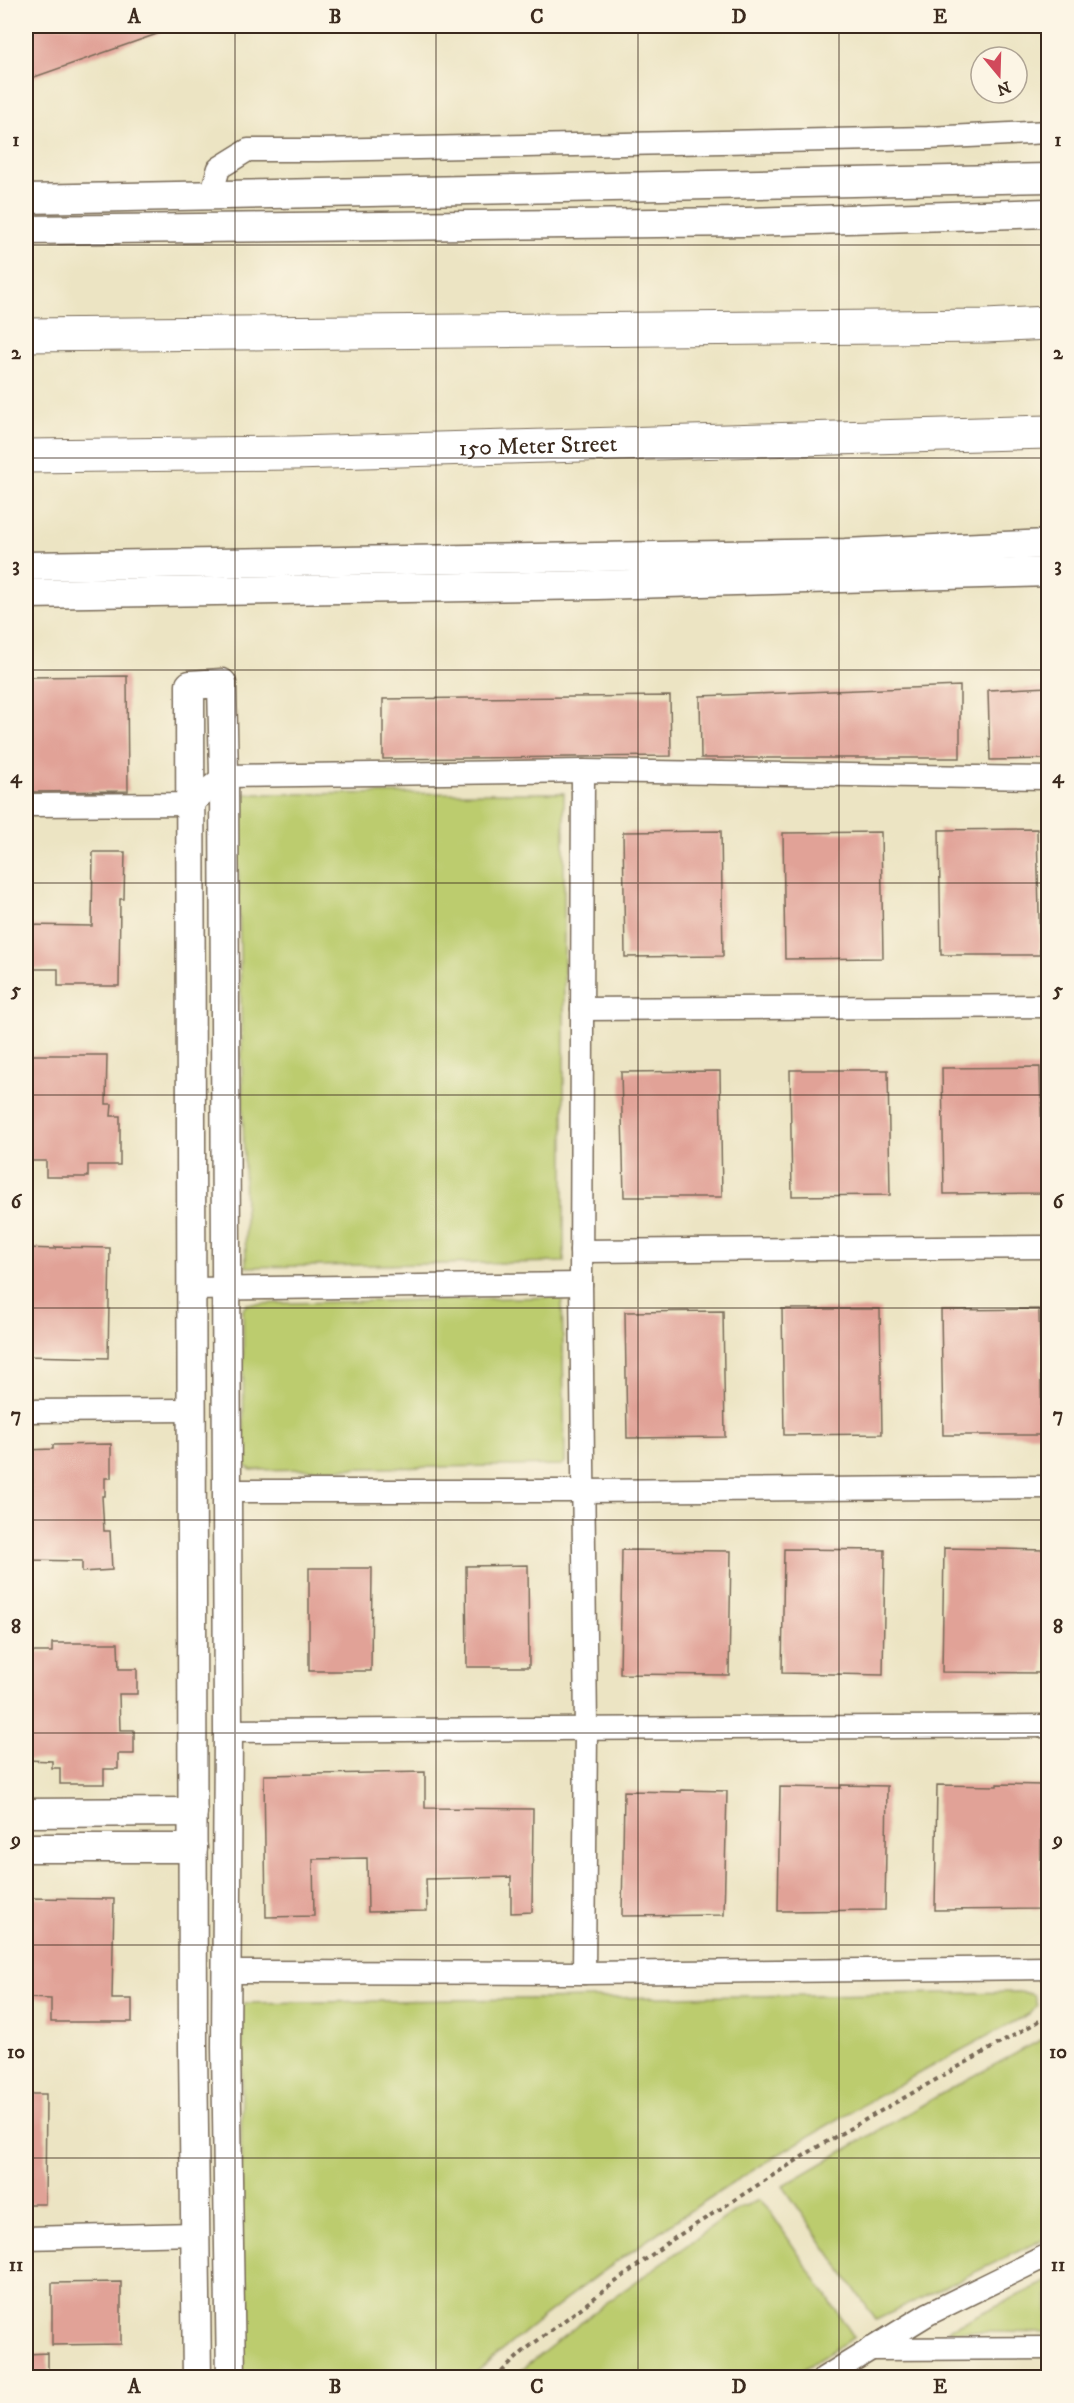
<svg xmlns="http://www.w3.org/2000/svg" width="1074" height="2403" font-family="'IM FELL DW Pica',serif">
<rect width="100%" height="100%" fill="#fcf5e5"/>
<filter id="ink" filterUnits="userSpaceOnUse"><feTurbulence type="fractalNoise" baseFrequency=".0167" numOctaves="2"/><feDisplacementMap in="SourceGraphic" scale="12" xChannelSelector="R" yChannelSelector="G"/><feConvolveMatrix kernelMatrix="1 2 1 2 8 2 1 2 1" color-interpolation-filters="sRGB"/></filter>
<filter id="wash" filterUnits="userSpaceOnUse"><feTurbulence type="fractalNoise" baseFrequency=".008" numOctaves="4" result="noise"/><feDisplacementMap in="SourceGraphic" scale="24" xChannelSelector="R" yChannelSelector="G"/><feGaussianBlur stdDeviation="1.35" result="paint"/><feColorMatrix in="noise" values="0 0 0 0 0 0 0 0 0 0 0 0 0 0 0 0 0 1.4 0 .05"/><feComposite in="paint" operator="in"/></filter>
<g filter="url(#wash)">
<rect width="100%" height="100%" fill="#ece4c3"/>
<g fill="#bccc6e" stroke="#7c7b46" stroke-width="1.5">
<path d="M564,793V1262L246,1267L237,794Z"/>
<path d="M562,1297L565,1462L562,1465L251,1470L244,1464L243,1309L247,1304Z"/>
<path d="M1023,1992L1034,1995L1037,2006L1029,2014C831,2118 640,2229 471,2377L238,2378L243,2003Z"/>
<path d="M1048,2036V2237L876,2320L783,2186L948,2090Z"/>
<path d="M760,2200L767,2207L854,2337L791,2377H512L606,2303L739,2208Z"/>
<path d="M1048,2281V2333L948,2331L953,2327Z"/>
</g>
<g id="blocks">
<g fill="#e1a297">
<path d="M26,26H173L174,28L26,80Z"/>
<path d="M127,676L128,791L26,792V677Z"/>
<path d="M960,686V758H701L700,696Z"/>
<path d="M1048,687V759L990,760L988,690Z"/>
<path d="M670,696L671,756L383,759V699Z"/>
<path d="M1037,829L1040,955H941L939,830Z"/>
<path d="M721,831L723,956L625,957L623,832Z"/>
<path d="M881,832L883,958L785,959L783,833Z"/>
<path d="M93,852H125L124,899H120L119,986H58V969H26V925L92,926Z"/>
<path d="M26,1055H107L106,1104H112L111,1116H120V1165H88V1177H46V1161H26Z"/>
<path d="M1040,1067L1043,1193L944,1194L942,1068Z"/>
<path d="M790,1070H888L890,1195L792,1196Z"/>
<path d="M720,1071L722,1197H624L621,1072Z"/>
<path d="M55,1247L110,1248L108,1358L26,1356V1248L55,1249Z"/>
<path d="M782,1309H880L882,1434L784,1435Z"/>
<path d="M1039,1309L1042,1435H943L941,1310Z"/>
<path d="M723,1311L725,1437L627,1438L625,1312Z"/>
<path d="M111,1444V1478H105V1496H102L104,1531H110L112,1570L82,1572V1561L26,1560V1450L53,1449V1445Z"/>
<path d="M944,1548L1046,1550L1043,1673L942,1672Z"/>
<path d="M784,1549L885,1550L883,1675L782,1673Z"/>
<path d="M622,1550L731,1551L729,1675L620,1674Z"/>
<path d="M528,1565L529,1667H467L466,1566Z"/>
<path d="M309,1568H372L371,1671H309Z"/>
<path d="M52,1643H118L119,1669H137V1694H119L120,1730H134V1754H118V1769H104V1784H60V1768H52V1761L26,1760V1652H52Z"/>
<path d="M425,1772V1808L533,1809L532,1912L511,1913V1877L426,1879L427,1911L368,1912L367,1858L313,1859L314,1916L266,1917L264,1775Z"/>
<path d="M997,1784L1042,1785L1040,1909L935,1910L937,1785L997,1786Z"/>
<path d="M841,1785L887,1786L885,1910L778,1911L780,1787L841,1788Z"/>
<path d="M681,1790L727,1791L724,1915L622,1916L624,1791L681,1792Z"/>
<path d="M26,1898L114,1899L112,1999H132V2022H51V1999L26,1998Z"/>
<path d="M26,2094H46L45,2204H26Z"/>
<path d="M121,2282V2344L52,2345V2283Z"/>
<path d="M48,2353V2378H26V2354Z"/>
</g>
</g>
</g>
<g filter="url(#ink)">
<use href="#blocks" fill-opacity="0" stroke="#796b58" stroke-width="1.5"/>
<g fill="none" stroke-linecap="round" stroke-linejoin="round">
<g stroke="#796b58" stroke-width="25">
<g id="minor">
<path d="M211,195L219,168L248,150H319L928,138L1048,132"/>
<path d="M583,771L581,1284L586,1729L584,1973"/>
<path d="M26,805L191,804L224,776L583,771L1048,778"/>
<path d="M582,1009L1048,1006"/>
<path d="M581,1251L1048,1247"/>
<path d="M192,1289L581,1284"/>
<path d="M26,1411L192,1410"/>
<path d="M225,1491H582L1048,1487"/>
<path d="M228,1731L1048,1726"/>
<path d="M227,1972L584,1973L1048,1968"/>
<path d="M26,2238L196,2234"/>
<path d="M870,2349L1048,2348"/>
<path d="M824,2378L928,2314L1048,2255"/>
</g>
</g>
<g stroke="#796b58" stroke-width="31">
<g id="tertiary">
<path d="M26,199L1048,178"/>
<path d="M26,230L746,222L1048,213"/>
<path d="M26,566L845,553L1048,544"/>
<path d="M26,594L597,585L1048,572"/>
<path d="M26,1813L193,1812"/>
<path d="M26,1848H193"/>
<path d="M197,2378L193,2048L190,685L222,683L224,776L228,1731L226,2047L231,2378"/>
</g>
</g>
<g stroke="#796b58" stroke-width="35">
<g id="motorway">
<path d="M26,335L986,326L1048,323"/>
<path id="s1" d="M26,456L294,453L1048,432"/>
</g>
</g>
<path stroke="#796b58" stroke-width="4" stroke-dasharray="4.5 4.5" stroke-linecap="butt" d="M495,2378L525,2350L670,2241L819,2146L1048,2016"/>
<use href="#minor" stroke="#fff" stroke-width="22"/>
<use href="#tertiary" stroke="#fff" stroke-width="28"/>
<use href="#motorway" stroke="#fff" stroke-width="33"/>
</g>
</g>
<path fill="none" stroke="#3b2a1e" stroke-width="1.5" stroke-opacity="0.55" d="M235,26V2378M436,26V2378M638,26V2378M839,26V2378M26,245H1048M26,458H1048M26,670H1048M26,883H1048M26,1095H1048M26,1308H1048M26,1520H1048M26,1733H1048M26,1945H1048M26,2158H1048"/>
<g text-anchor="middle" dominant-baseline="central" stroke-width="5" stroke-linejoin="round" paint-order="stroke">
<g font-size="24" fill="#3b2a1e" stroke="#fcf5e5">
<text stroke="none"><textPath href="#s1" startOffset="512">150 Meter Street</textPath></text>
</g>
</g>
<rect width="1074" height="2403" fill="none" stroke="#fcf5e5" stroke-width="66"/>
<g transform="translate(999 75) rotate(161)"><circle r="28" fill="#fcf5e5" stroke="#afa495" stroke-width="1.5"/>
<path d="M0-4.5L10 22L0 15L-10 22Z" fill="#d1495b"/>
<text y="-9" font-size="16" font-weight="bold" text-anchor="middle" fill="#3b2a1e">N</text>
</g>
<rect x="33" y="33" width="1008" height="2337" fill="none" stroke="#3b2a1e" stroke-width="2"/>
<g font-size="20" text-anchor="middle" font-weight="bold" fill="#3b2a1e">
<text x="134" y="23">A</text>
<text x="335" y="23">B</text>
<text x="537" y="23">C</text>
<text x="739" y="23">D</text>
<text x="940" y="23">E</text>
<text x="16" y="146">1</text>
<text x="1058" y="146">1</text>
<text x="16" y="359">2</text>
<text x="1058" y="359">2</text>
<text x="16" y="571">3</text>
<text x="1058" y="571">3</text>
<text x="16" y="783">4</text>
<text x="1058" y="783">4</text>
<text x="16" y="996">5</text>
<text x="1058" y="996">5</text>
<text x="16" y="1208">6</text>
<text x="1058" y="1208">6</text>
<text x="16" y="1421">7</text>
<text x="1058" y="1421">7</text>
<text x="16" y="1633">8</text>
<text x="1058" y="1633">8</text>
<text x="16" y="1846">9</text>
<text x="1058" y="1846">9</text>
<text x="16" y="2058">10</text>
<text x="1058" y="2058">10</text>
<text x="16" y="2271">11</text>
<text x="1058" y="2271">11</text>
<text x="134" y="2393">A</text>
<text x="335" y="2393">B</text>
<text x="537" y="2393">C</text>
<text x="739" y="2393">D</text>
<text x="940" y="2393">E</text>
</g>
</svg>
